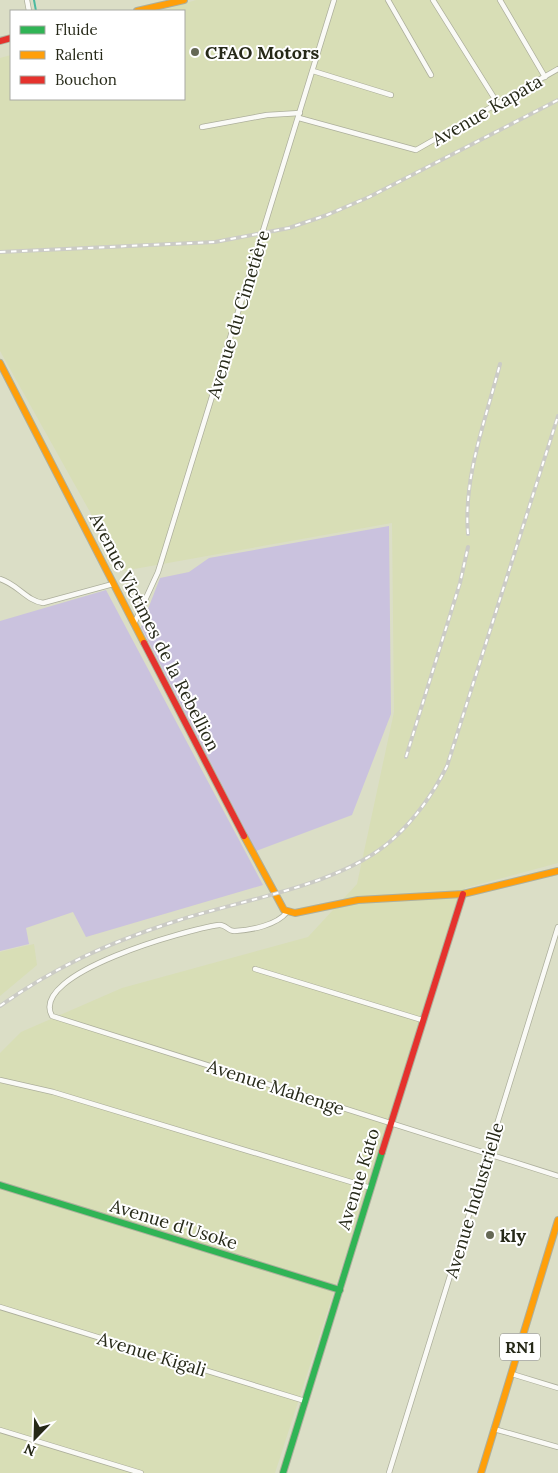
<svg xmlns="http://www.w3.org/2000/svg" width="558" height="1473" font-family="Lora,serif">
<rect width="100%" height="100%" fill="#dbdec6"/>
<g fill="#d8deb6">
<path d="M196,0H558V863L465,888L275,1473H0V1053L21,1032L122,988L308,937L357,884L394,712L392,523L123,571L0,351V58L11,55V99H184V11H161Z"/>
<path d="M34,944L37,965L0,996V952Z"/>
</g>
<g fill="#cac2de">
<path d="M389,526L391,714L352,815L256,851L141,627L160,578L189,572L209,558Z"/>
<path d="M106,590L263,885L86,937L73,912L26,928L29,944L0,951V621Z"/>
</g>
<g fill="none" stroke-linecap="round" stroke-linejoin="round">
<path stroke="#4cbaa0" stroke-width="2" d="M34,0L36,11"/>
<g stroke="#adaf9c" stroke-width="6">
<g id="street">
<path d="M27,0L29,11"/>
<path d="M388,0L431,75"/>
<path d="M433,0L498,104"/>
<path d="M500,0L545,77"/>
<path d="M313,71L391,95"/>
<path d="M299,118L416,150L558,69"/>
<path d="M202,127L267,115L300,113"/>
<path d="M0,579C17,584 27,601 43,603L113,584"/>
<path d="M134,624L158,572L334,0"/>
<path d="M287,912C277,925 252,930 235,931C228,932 226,924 219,925C189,929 28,973 52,1016L558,1176"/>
<path d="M255,969L422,1020"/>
<path d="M0,1080L53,1092L371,1188"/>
<path d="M0,1307L305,1401"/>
<path d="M512,1374L558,1388"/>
<path d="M494,1429L558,1447"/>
<path d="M0,1430L141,1473"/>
<path d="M389,1473L558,927"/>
</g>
</g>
<g stroke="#adaf9c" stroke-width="8">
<g id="fast">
<path d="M0,1185L340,1290"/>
<path d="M283,1473L382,1152"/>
</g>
</g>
<g stroke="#adaf9c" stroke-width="8">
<g id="slow">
<path d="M137,11L184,0"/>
<path d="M0,363L144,643"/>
<path d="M244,836L284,910L295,913L358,900L463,894L558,871"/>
<path d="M481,1473L558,1220"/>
</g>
</g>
<g stroke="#adaf9c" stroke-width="8">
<g id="jam">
<path d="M0,41L11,38"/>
<path d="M144,643L244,836"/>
<path d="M382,1152L463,894"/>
</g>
</g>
<use href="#street" stroke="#fafaf6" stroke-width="4.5"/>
<use href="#fast" stroke="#30b455" stroke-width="6"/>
<use href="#slow" stroke="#ff9f0a" stroke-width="6"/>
<use href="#jam" stroke="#e5322d" stroke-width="6"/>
<g stroke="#cbcbc5" stroke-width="4">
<g id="rail">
<path d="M0,252L215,242L289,228L327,215L369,197L558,100"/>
<path d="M468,534C463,477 486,419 500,364"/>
<path d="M406,757L460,583L468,547"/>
<path d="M0,1006C55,967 106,944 170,923C237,900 340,887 393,839C416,818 433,794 447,766L558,416"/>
</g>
</g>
<use href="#rail" stroke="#fff" stroke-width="2" stroke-dasharray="5.5" stroke-linecap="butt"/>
</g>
<g fill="#656855" stroke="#fff" stroke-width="2">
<circle cx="195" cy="52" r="5"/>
<circle cx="490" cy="1235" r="5"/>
</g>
<g text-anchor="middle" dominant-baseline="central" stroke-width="4" stroke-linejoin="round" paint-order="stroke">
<rect fill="#fff" stroke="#67695d" stroke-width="1" x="500" y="1333.5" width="40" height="27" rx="4"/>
<g font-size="16" font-weight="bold" fill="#262918">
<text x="520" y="1347">RN1</text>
</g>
<g font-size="18" font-weight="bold" fill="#262918" stroke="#fff" text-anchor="start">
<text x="205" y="52">CFAO Motors</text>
<text x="500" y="1235">kly</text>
</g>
<g font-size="18" fill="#262918" stroke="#fff">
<text transform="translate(487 110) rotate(-30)">Avenue Kapata</text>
<text transform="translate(238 314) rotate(-73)">Avenue du Cimetière</text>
<text transform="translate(155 632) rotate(63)">Avenue Victimes de la Rebellion</text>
<text transform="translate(276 1087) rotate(18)">Avenue Mahenge</text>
<text transform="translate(358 1179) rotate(-73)">Avenue Kato</text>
<text transform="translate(474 1200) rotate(-73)">Avenue Industrielle</text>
<text transform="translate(174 1224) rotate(17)">Avenue d'Usoke</text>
<text transform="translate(152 1354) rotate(17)">Avenue Kigali</text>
</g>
</g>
<rect x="10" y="10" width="175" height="90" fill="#ffffff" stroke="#a8a9a3"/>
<rect x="20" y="26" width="25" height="8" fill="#30b455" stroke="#a8a9a3"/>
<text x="55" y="35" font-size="15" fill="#262918">Fluide</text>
<rect x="20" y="51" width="25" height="8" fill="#ff9f0a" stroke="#a8a9a3"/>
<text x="55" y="60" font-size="15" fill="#262918">Ralenti</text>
<rect x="20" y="76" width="25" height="8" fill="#e5322d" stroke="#a8a9a3"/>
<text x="55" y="85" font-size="15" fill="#262918">Bouchon</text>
<g transform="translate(35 1438) rotate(203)" stroke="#ffffff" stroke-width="4" paint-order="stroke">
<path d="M0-4L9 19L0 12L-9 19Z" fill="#262918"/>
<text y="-8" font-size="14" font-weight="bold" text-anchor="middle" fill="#262918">N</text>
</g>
</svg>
